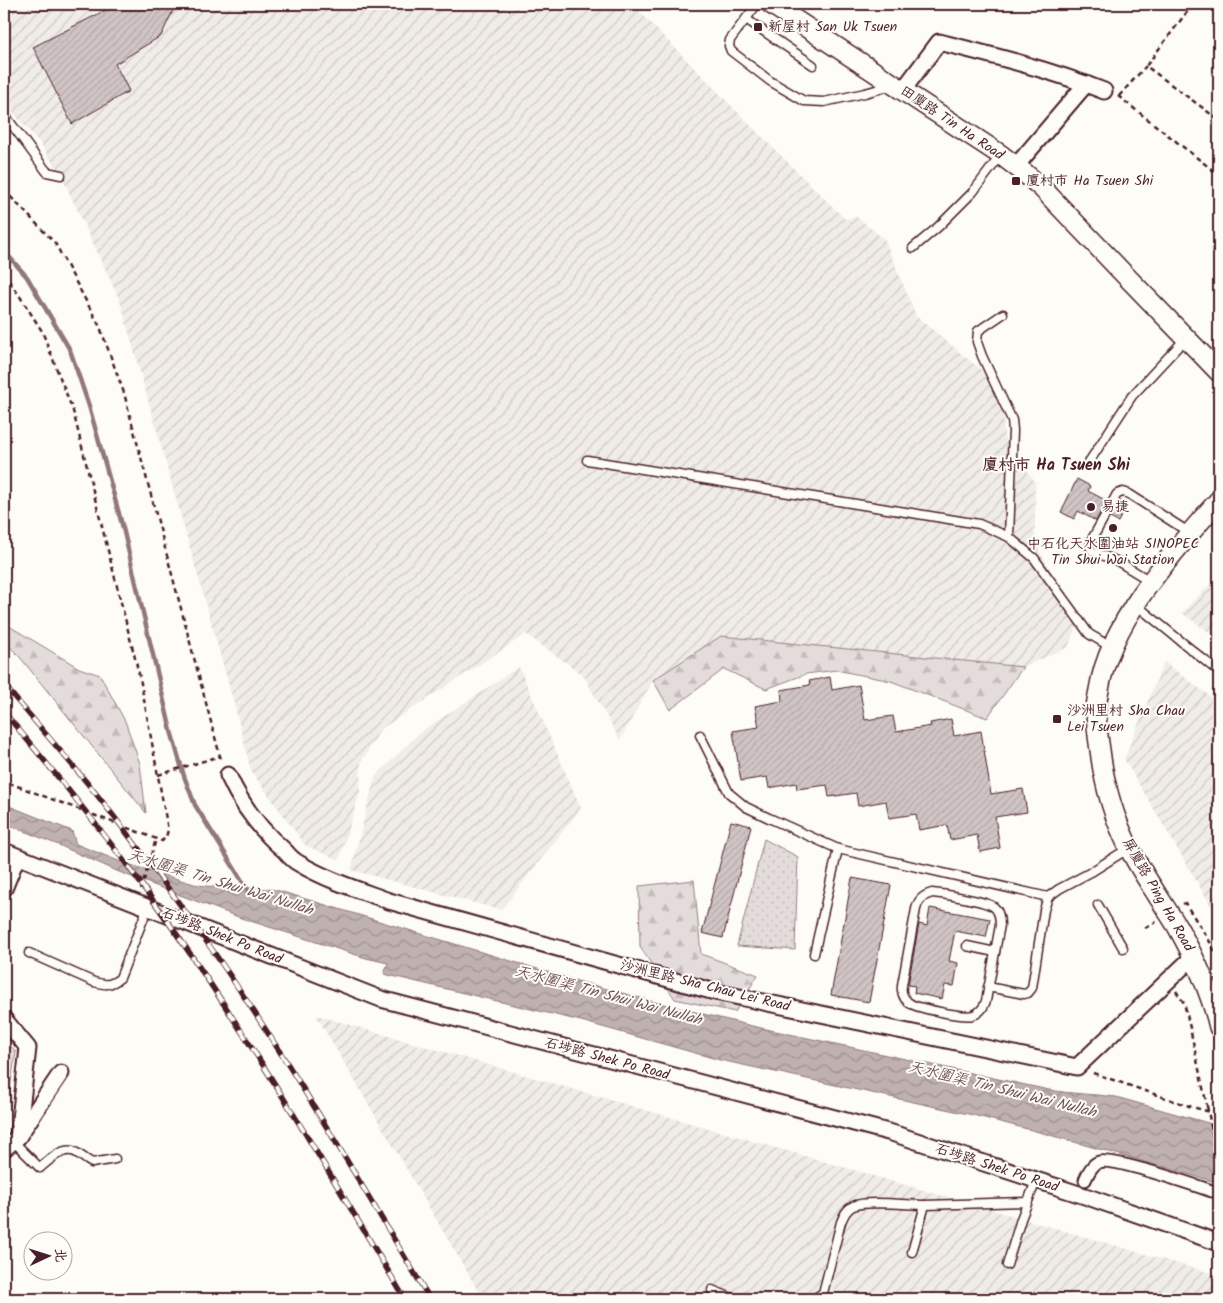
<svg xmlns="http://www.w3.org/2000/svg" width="1223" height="1303" font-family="Kalam,'LXGW WenKai TC',sans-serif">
<defs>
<pattern id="industrial-furrows" width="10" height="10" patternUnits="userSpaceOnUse" patternTransform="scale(1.25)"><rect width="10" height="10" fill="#f0ece8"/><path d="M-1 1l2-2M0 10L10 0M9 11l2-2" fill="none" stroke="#cfcac7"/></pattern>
<pattern id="forest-firs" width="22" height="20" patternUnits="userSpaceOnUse" patternTransform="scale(1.25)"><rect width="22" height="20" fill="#e3dcda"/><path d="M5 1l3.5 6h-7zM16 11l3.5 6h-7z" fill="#c4bcbb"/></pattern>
<pattern id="park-dots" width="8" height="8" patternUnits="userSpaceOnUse" patternTransform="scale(1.25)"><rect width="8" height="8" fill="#e3dcda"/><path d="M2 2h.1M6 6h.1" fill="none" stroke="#c4bcbb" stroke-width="1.8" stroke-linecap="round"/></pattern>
<pattern id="water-waves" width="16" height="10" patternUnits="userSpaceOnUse" patternTransform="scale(1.25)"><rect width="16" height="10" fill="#c0b1b1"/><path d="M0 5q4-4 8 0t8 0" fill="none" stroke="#9e8f90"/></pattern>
<pattern id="building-hatch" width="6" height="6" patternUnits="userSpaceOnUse" patternTransform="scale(1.25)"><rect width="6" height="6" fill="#d0c5c4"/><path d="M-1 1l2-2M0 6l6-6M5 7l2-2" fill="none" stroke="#b4a9a9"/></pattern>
</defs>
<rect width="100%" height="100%" fill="#fdfcf7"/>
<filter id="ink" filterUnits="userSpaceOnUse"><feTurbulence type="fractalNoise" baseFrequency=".02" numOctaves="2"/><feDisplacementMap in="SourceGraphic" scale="10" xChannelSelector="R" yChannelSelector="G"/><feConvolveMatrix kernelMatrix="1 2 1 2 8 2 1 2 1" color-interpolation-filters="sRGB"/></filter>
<g filter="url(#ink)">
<g fill="url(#industrial-furrows)">
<path d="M15,4H632L754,129L845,219L857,217L885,240L916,316L1003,388L1004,437L1035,482V544L1080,619L1068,647L1023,667L721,636L653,680L620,740L583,675L526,634L381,729L361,762L360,792L339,860L305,845L251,771L235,707L120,301L61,175L39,142L4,102V43Z"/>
<path d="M1219,575V639L1182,613Z"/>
<path d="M1164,662L1219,703V919L1124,759Z"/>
<path d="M519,667L581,808L501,910L351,870L375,777L419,733Z"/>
<path d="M316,1015L1217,1275L1219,1299H483Z"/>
</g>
<g fill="url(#forest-firs)" stroke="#967e82">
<path d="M4,623L79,668L100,675L125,721L140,764L146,813L19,656L4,641Z"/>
<path d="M721,636L1023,667L987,718L891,681L836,670L806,674L766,689L724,669L670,710L653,680Z"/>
<path d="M694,880L701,954L758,975L735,1012L675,999L640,947L639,886Z"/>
</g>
<path fill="url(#park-dots)" stroke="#967e82" d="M764,839L798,857L795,950L737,946Z"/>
<path fill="#e3dcda" stroke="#967e82" d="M4,1038L16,1052L7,1106L4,1111Z"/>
<path fill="url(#water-waves)" stroke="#91777b" d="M4,804L72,831L76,844L121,862L194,884C221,890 249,886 276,890L574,980L655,1002L752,1026L1049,1090C1071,1094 1093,1094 1116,1097L1219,1126V1183L1039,1132L973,1115L720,1060L581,1021L384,974L388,963L366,958L241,918L119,872L61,846L4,823Z"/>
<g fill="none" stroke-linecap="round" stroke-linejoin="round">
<path stroke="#91777b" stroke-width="4.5" d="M4,251L27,277L70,350L89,406L123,528L171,731L184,776L195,805L249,892"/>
</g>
<g fill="url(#building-hatch)" stroke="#4a1f2b">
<path d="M118,4H176L161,36L115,64L129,91L72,124L33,47Z"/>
<path d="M1077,479L1090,486L1088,491L1107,501L1096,521L1078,511L1074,519L1061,512Z"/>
<path d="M1120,501L1127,504L1118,522L1110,518Z"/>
<path d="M830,677L832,690L859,685L865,720L893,716L896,732L931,726L930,723L951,719L954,736L981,731L991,794L1023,789L1027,812L995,817L1000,848L980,852L977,835L950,840L947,825L919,830L916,814L889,818L886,801L858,806L856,793L829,797L827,785L797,789L796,783L769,788L767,777L741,781L733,731L759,727L755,706L782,701L781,690L810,685L809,681Z"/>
<path d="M731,821L751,826L723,938L702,933Z"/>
<path d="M852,878L891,885L869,1002L831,995Z"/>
<path d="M930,908L990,919L986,937L955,931L949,961L958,963L954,986L945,985L942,999L914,993L915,986L908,985L919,924L927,926Z"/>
</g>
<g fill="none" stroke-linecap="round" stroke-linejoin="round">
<g stroke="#4a1f2b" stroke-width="11">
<g id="service">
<path d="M757,4L730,40L729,46L731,51L770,81L804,101L824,102L865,93L890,86"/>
<path d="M746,19L813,65"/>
<path d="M4,114L47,172L61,175"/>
<path d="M913,248L938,227L973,192L1001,155"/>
<path d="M1003,314L978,331L977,342L982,356L1012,420L1013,430L1009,537"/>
<path d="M587,460L979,524L1009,537L1034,558L1089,634L1111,647"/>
<path d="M1087,465L1132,396L1186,338"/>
<path d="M1150,581L1119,562L1092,551L1090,547L1091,541L1117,494L1123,492L1129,494L1190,533"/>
<path d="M1135,604L1219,672"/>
<path d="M700,735L729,793L746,807L769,818L838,849L1048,897L1059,889L1091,872L1129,848"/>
<path d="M932,893C944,894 986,901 994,907C999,911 1000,918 1000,925L986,1001C984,1007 980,1013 973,1015C965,1018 914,1008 908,1002C903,998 901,991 902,985L916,909C918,900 924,895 932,893Z"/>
<path d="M1098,905L1123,948"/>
<path d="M967,946L995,952"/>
<path d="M29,953L94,982C106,985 110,986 120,978L148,907"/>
<path d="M814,954L838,849"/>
<path d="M988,987L1024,994L1028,993L1032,988L1044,910L1048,897"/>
<path d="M13,1141L40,1168C48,1161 63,1146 75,1152C81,1155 86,1160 92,1163L115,1159"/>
<path d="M912,1252L925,1205L1027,1202"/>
<path d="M1007,1265L1021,1219L1036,1181"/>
<path d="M712,1290L735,1299"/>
<path d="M813,1299L823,1293L841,1222C844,1215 846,1210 853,1206C866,1200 908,1205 925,1205"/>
</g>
</g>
<g stroke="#4a1f2b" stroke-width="15">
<path id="pedestrian" d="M1085,1180C1088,1173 1092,1164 1099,1162C1112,1157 1194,1185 1212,1191"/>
</g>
<g stroke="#4a1f2b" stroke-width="19">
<g id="minor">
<path d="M903,90L939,42C995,56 1051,70 1104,91"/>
<path d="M1016,166L1086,84"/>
<path d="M228,775C241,804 260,830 285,851C289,856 294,861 300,864C327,880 359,890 389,901L715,992L1077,1067L1193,957"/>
<path d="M4,851L381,999L892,1133L1088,1197L1219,1243"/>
<path d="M4,889L17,857"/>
<path d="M4,1019L28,1048L18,1137"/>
<path d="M4,1149L18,1137L61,1073"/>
</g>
</g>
<g stroke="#4a1f2b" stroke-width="22">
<g id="tertiary">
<path d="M771,4L1001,155L1022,171L1041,187L1122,272L1219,372"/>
<path d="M1219,500C1174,551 1110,620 1099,690C1098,696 1096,703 1096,709C1096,722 1098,737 1100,750C1104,784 1114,818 1129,848C1143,875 1161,900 1177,926C1194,956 1211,993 1219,1027"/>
</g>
</g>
<g stroke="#4a1f2b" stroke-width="2.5" stroke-dasharray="5 4" stroke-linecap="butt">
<path d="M1193,4L1146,66L1219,120"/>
<path d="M1118,96L1219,175"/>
<path d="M1119,96L1146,66"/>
<path d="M4,190L55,243L100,327L124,393L220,756L222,762"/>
<path d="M4,274L19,295L42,331L73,411L140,678L168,830L166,837L162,841L4,781"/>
<path d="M158,775L220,756"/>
<path d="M141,890L156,839"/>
<path d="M1183,904L1185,903L1210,942L1219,960"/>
<path d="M1145,928L1156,922"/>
<path d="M1176,991L1184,1003L1188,1019L1207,1106"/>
<path d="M1093,1073L1189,1106L1217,1114"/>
</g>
<use href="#service" stroke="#fdfcf7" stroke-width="8"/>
<use href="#pedestrian" stroke="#fdfcf7" stroke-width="11"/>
<use href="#minor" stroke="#fdfcf7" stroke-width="15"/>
<use href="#tertiary" stroke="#fdfcf7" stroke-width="19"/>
<g stroke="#4a1f2b" stroke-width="5.5">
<g id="rail">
<path d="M4,685C36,723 70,761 101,800C135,843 167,886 199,931C283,1049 355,1175 430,1299"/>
<path d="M4,712C49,766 94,820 136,877C235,1012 319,1156 405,1299"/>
</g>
</g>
<use href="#rail" stroke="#fdfcf7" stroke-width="4" stroke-dasharray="11" stroke-linecap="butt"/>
<path stroke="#4a1f2b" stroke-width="2.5" stroke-dasharray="5 4" stroke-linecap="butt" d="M1207,1106L1219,1166"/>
</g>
</g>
<g fill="#4a1f2b" stroke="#fdfcf7" stroke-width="2">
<rect x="753" y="22" width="10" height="10" rx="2.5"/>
<rect x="1011" y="176" width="10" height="10" rx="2.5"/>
<circle cx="1091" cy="507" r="5"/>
<circle cx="1113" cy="528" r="5"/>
<rect x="1052" y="714" width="10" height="10" rx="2.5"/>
</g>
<g text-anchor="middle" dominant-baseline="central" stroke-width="4" stroke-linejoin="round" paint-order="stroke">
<g font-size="14" fill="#4a1f2b" stroke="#fdfcf7" text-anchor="start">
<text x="768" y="27">新屋村 San Uk Tsuen</text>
<text x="1026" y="181">廈村市 Ha Tsuen Shi</text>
<text x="1101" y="507">易捷</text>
<text x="1113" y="544" text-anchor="middle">中石化天水圍油站 SINOPEC<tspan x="1113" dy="16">Tin Shui Wai Station</tspan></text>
<text x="1067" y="711">沙洲里村 Sha Chau<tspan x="1067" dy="16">Lei Tsuen</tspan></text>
</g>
<g font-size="14" fill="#4a1f2b" stroke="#fdfcf7">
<text transform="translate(952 123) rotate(34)">田廈路 Tin Ha Road</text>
<text transform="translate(1158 895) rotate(60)">屏廈路 Ping Ha Road</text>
<text transform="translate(222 936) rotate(22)">石埗路 Shek Po Road</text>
<text transform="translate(705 986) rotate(14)">沙洲里路 Sha Chau Lei Road</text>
<text transform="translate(607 1059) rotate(15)">石埗路 Shek Po Road</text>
<text transform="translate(997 1168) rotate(18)">石埗路 Shek Po Road</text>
</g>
<g font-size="15" font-style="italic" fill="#73525a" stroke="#fdfcf7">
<text transform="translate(220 883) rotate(17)">天水圍渠 Tin Shui Wai Nullah</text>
<text transform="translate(608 996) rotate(15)">天水圍渠 Tin Shui Wai Nullah</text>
<text transform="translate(1002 1090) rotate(14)">天水圍渠 Tin Shui Wai Nullah</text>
</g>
<g font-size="16" font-weight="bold" fill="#4a1f2b" stroke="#fdfcf7">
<text x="1056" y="465">廈村市 Ha Tsuen Shi</text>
</g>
</g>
<rect width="1223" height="1303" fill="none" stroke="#fdfcf7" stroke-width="20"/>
<rect x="10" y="10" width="1203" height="1283" fill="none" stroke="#4a1f2b" stroke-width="2" filter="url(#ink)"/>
<g transform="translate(48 1256) rotate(86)"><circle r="24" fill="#fdfcf7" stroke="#b5a4a5"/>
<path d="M0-4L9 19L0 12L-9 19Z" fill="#4a1f2b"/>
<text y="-8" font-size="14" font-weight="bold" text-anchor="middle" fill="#4a1f2b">北</text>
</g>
</svg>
